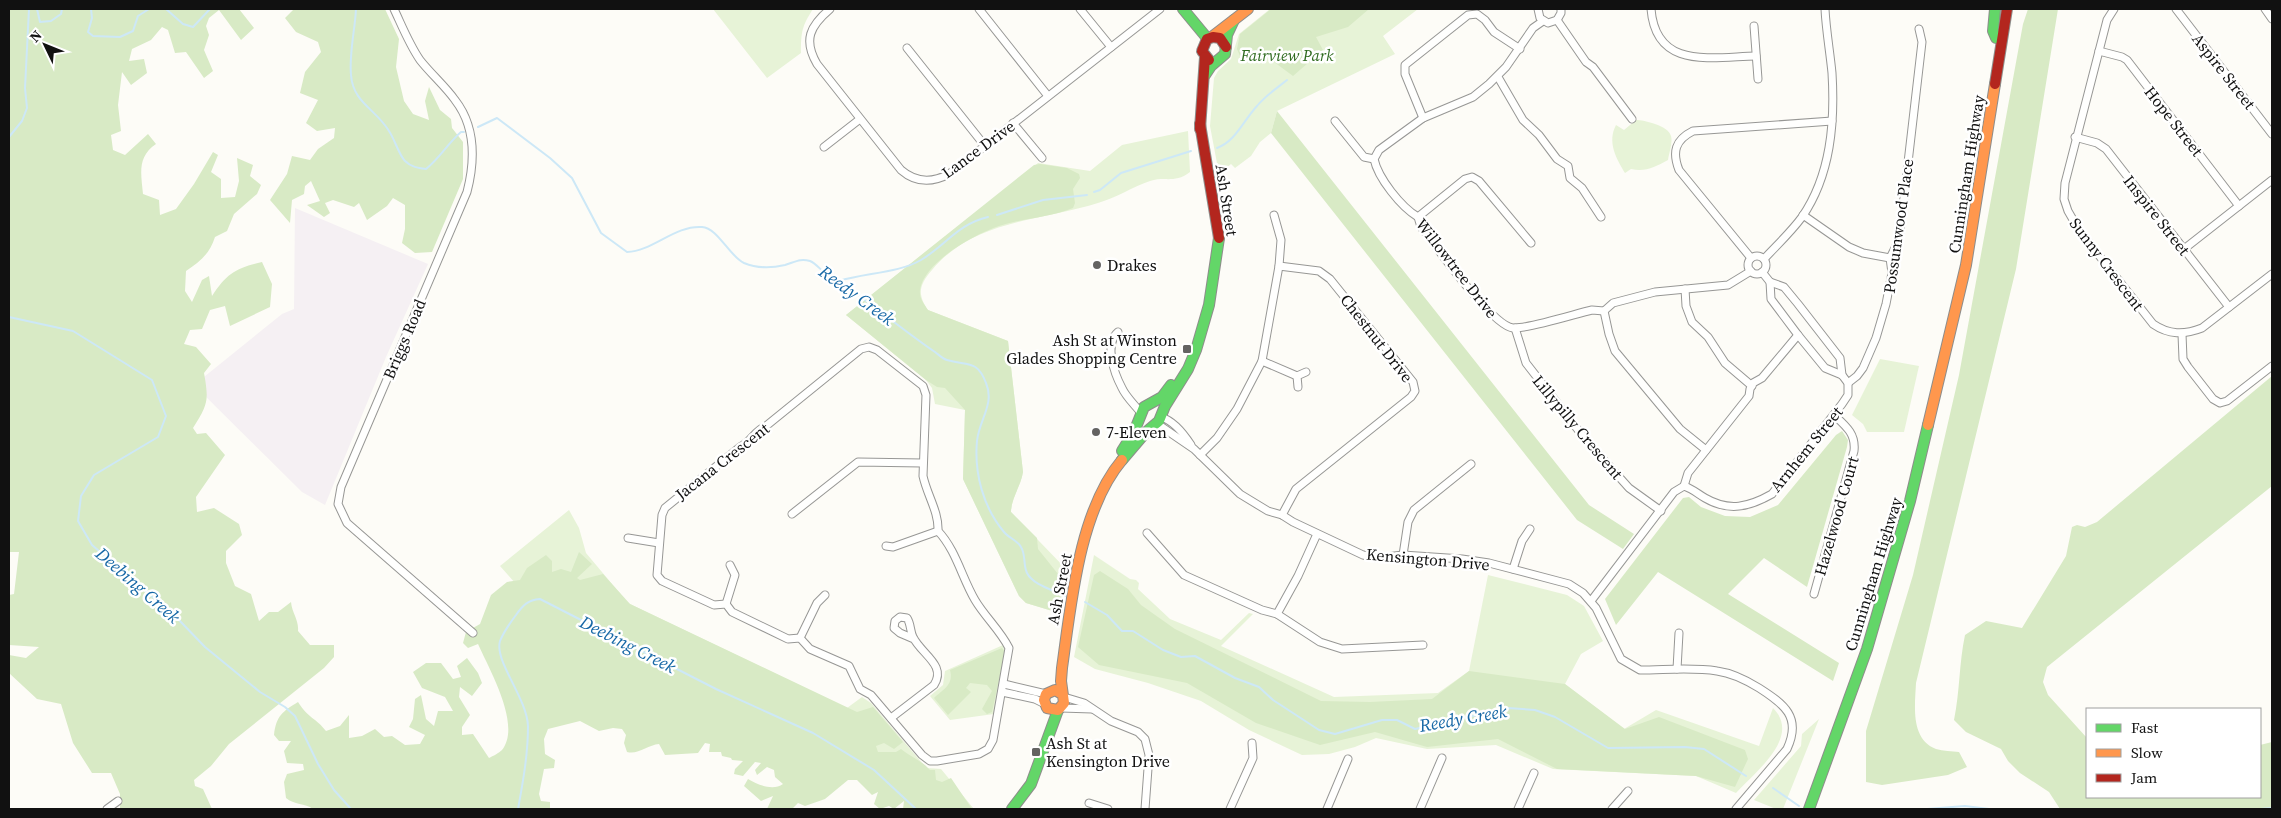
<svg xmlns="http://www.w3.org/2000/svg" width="2281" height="818" font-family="'Source Serif 4',serif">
<rect width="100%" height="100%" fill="#fdfcf7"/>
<path fill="#f5f0f3" d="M295,208L428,264L386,357L325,505L302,492L194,385L282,314L294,309Z"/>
<g fill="#e7f3d7">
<path d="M713,9H813C802,26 801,32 801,53L767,78Z"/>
<path d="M1270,9H1418L1383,36L1395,54L1277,111L1271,133L1260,142L1251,156L1235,168L1231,164L1219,174L1210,126L1214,78L1218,71L1231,59L1239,34Z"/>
<path d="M1636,120C1644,120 1669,126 1671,136C1673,142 1669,153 1668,160C1655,167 1646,172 1631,169L1625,173C1616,158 1607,142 1616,125L1624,130Z"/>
<path d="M1188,131L1190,172C1174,184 1166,176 1150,181C1132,187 1116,198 1098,203C1040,221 973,220 932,270C919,285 917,294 928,310L1008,341L1023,472C1021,486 1011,498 1011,512L1068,571L1059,613L1026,603L1019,596L963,479L965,410L935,404L932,388L926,380L846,315L1038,163L1090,171L1122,145Z"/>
<path d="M1880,359L1919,366L1904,432H1867L1863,424L1852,415Z"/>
<path d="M569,510L579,528L586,553L628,603L847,708L862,697L871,703L923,764L927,768L941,769L974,809H916L874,770L530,600L500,566Z"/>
<path d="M1094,555L1130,579L1136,580L1139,583L1138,589L1170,619L1221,640L1249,613L1253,614L1221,646L1334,697L1438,693L1469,671L1488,575L1567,595L1584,606L1603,641L1581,654L1565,684L1624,729L1656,710L1759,746L1773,708C1802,737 1755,772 1736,793L1696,776L1553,769L1496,745L1427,749L1376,738L1355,747L1329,754L1302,755L1249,730L1201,701L1148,683L1095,669L1074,657Z"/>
<path d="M1003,645L1006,652L994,714L950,720L930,696L943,685L945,671Z"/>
<path d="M1819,719L1783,809H1776L1754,800L1801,746L1802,734Z"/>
</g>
<g fill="#d8eac5">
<path d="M9,9H239L254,28L241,40L219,10L209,18L206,26L209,35L204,50L213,71L204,78L186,52L175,53L168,30L162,27L151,40L132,49L129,61L144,59L147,73L131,85L122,72L118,105L121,131L111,135L113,150L125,155L148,134L156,144C137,157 141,173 143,194L159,200L160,215L176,209L194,184L213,152L218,155L211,172L221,179V198L235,197L239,181L237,158L253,165L250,176L261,185L257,194L234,214L227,231L215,237C210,253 201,261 186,271L185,291L192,302L202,280L209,276L212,296C227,273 236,268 262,262L272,284L270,307L230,326L225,306L210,310L202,329L190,330L184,344L196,347L211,364L204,373C209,401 208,404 193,428L197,434L206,433L225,455L196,497L197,512L214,508L239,524L242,535L226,551V563L235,586L251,594L259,621L269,612H278L291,602C292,613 299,620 298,631L310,645H334V657L324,668L229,744L211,766L194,780L195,786L203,789L212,809H120V794L111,773H92L73,743L61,704L37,699L9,673V655L26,658L39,647L9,645V595L14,594L19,552H9Z"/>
<path d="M294,9H385L399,39L396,67L404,101L413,114L429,120L425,101L429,87L440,110L451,119L452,128L463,142V179L432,252L415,253L402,243L405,229V205L393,198L387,206L367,220L359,203L354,207L333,200L325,203L330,213L324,217L307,205L320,201L311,181L305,186L304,194L292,200L290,223L270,200L287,174L292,156L310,160L318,149L334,138L335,128L317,131L306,123L318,100L300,93L305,72L321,52L318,42L296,32L285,18Z"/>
<path d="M1271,9H1369L1348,27L1316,37L1323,50L1293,76L1258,50L1240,56L1237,49L1240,34Z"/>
<path d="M2028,9H2058L2016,269L1916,683C1915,705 1910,739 1936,749C1943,751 1952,751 1959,752L1967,767L1948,775L1882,785L1866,782V731L1913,575L1959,375L2023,24Z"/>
<path d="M1277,111L1589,505L1634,534L1623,549L1577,520L1271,133Z"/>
<path d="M1040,164L1067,168L1079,174L1080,178L1073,189L1075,203L1073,208C1049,218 1023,218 999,226C975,234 924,262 920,290C919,298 924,304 928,310L1008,341L1023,472C1021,486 1011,498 1011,512L1037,538L1038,549L1066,584L1059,613L1026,603L1019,596L963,479L965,410L945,388L937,387L926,380L846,315L1034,165Z"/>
<path d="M2272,376V486L2047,667L2043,682L2048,695L2087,738V797H2260V745L2272,742V809H2060L2049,792L2020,773L2008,761L2001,749L1966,732L1954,720C1960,691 1959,663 1965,635L1986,621L2022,628L2066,556L2072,527L2077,525L2085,527L2097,522Z"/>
<path d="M1842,431L1848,440L1847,447L1807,587L1764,558L1728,594L1839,663L1833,681L1658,572L1616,625L1605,599L1683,498L1689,497L1701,507L1725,516L1750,517L1778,505L1836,435Z"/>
<path d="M579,552L592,564L577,578L580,580L603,574L630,604L857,712L873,707L903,742L894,749L884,743L876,746L878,752H896L901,749C911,757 921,760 930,770H935L936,780L942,782L951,778L972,809H903L904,801L894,809L889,806L880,809L874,804L878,792L872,795L857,780H848L825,799L805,806L798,803L792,809H767L773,796L761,801L744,786L748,779C758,785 773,791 783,784L775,777L774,770L767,767L757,775L755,770L761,763L755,762L743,776L734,774L735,769L743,761L732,760L731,758L722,756L721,752H709L710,744L705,743L698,753L665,755L659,744C648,745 638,755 627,752L624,743L626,735L622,729L613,728L599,731L580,721L548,729L544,739L545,754L555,760L554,768L544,769L539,794L541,801L550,802V809H313C305,803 294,805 286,798L284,782L287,774L304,770L303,764L287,763L284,751L291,741H279L274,735C276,716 283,711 298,702C308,718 316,718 326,731L340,726L349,715V738L362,736L375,729L384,737L392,736L405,745L420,744L425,735L409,727L413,719L415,699L421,695L426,719L434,726L438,711H453L445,697L422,688L413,672L426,663H441L453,679L461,677L457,666L467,658L478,673L482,683L472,696L460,687L459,697L470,715L462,727V735L473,734L489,758C493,756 499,753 502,750C522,725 489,669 478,644L468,648L463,643L466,632L480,624L491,595L507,582L520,580L527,568L546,555L552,561V572L561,569L571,572Z"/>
<path d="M1100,571L1128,589L1141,605L1175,629L1321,701L1370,702L1432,699L1469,671L1565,684L1625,729L1659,717L1745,750L1748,759L1735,787L1696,776L1557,769L1498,739L1427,747L1375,732L1320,745L1256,723L1187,683L1099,665L1078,647L1094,575Z"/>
<path d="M1002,648L1005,652L992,712L987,714L982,709L992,691L987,685L970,683L966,688L971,692L948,715L934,698C944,689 954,684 950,670Z"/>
</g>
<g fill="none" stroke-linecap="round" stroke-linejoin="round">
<g stroke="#cde8f7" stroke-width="2">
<path d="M37,9L40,22L51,21L61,14L62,9"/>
<path d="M91,9L92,18L88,32L93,36L120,37L133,31L138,16L149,9"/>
<path d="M166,9L183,24L193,27L210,9"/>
<path d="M356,9C355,30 349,53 351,75C353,103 376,109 389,131C395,140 399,155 405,161C411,167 418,168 426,169C440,158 448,143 461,132H464"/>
<path d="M478,127L497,118L550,158L572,178L601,233L627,252C653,251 675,225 702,227C718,228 729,256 744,263C756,268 772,268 785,265C795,262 800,258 810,261C817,264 822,272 828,275C866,298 898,327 935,352C939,355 943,359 947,360C967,366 977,359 986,383C995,404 979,420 977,441C974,473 983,507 1004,532C1009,538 1018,541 1021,547C1026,555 1023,565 1027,573C1033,585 1053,590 1065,596"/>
<path d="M9,137L22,121L27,108L25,88L29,9"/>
<path d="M1217,148C1236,141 1243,121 1257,106C1265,96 1277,88 1287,80"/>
<path d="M1094,192L1100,190L1121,173L1191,151"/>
<path d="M997,215L1043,200L1087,195"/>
<path d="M839,281C864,273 899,273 921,260C946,245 958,224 988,217"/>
<path d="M9,317L73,331L152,380L166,416L158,437L94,475L81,496L78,521L92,545L178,619L205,647L260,692L285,707L295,716L318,764L334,790L351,809"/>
<path d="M1085,602L1107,615L1122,631H1133L1163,650L1181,657L1195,656L1235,678L1259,687L1273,700L1319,730L1335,734L1382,720H1397L1415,729L1508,708L1535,710L1555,717L1608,748L1685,747L1704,749L1746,776"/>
<path d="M1773,788L1799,806"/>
<path d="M518,809C523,782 528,754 528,726C527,698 494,661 500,641C504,631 510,623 516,615C523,605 528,600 540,599L716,689L813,733L874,770L916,809"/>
<path d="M1927,809L1965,806L1989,809"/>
<path d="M2261,809L2272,808"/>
</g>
<g stroke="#979795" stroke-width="9">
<g id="street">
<path d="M394,9C402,26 409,44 420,60C431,74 445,86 455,100C476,127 475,161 467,192L341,487L338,504L347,523L473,633"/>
<path d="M830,9C810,26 803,40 817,64L901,170C916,183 932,183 949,174L1160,9"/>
<path d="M979,9L1048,96"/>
<path d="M1080,9L1111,47"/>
<path d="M1538,9L1540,18L1548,23L1557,20L1561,13V9"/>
<path d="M1651,9C1656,70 1711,57 1756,56"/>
<path d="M2114,9L2107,20L2065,183L2064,199L2068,211L2079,230L2153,324C2169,335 2184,335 2202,328L2272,274"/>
<path d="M2176,9L2272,134"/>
<path d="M2265,9L2272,19"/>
<path d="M1557,20L1586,62L1593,67L1632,119"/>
<path d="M1543,21L1533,28L1506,67L1489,84L1473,97L1423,118L1379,150L1374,159C1378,178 1401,207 1418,217L1421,227C1436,246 1492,326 1513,328C1528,329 1575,314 1592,310L1604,311L1613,303L1655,292L1728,285L1751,271"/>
<path d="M1754,26L1758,79"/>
<path d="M907,48L985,146"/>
<path d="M2099,51L2122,57L2127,60L2239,206"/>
<path d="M1498,77L1523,120L1539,135L1557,159L1568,166L1570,178L1582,188L1601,217"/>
<path d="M1423,118L1405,74V65L1468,15L1477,14L1485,20L1494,32L1520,49"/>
<path d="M1335,121L1364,157L1374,159"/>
<path d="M1013,123L1042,158"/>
<path d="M2075,137L2097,143L2106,149L2229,307"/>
<path d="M824,147L860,119"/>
<path d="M1803,215L1849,247L1863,253L1890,258"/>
<path d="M1418,217L1465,179L1472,177L1479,181L1531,243"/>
<path d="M2184,249L2272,180"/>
<circle cx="1757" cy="265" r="9"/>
<path d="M1751,258L1679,170C1672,152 1675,140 1693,131L1832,121"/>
<path d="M1764,259C1777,245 1791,232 1802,217C1831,175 1835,122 1832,73C1830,52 1826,30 1825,9"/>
<path d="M1279,266L1319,271L1330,279L1413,382L1415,391L1411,397L1296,489L1282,515"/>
<path d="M1770,282L1784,287L1798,304L1840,358L1842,375"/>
<path d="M1685,289L1686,306L1692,322L1708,337L1725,363L1752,386"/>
<path d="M1604,311L1609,334L1615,351L1680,429L1706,450"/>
<path d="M1515,328L1526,363L1586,440L1629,488L1661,511"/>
<path d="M1118,332C1104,344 1114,373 1122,388C1126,397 1135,405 1141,413"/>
<path d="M2182,334L2183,359L2188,367L2213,399L2220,403L2227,401L2272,366"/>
<path d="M869,347L877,350L923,386L926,395L923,476C927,495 939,512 938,531C956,550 962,578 975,600C985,617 1000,630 1009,648L993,740L988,749L979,754L937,761H930L922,755L871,695L860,689L849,666L810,649L800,638L788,639L732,612L726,604L714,605L662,581L657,575L662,515L665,508L740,447C752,441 754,431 766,426L861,349Z"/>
<path d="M1262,361L1297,376"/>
<path d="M1848,383L1857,376L1863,368L1876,338L1886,304L1892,273L1890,258L1899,240L1922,42L1919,29"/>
<path d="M1298,387L1297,376L1306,372"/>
<path d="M1161,417C1174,421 1184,434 1191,445"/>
<path d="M1156,423L1194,449L1240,494L1268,511L1282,515L1293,522L1363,555L1377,558L1403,555L1462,559L1489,563L1569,584L1583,593L1596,608L1621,659L1640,670C1665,670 1692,667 1717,671C1732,673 1746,680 1759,688C1784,704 1802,717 1787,749L1736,809"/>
<path d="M1200,455L1217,438L1237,409L1262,361L1279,266L1281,240L1274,215"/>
<path d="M1684,486L1688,473L1749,396L1750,389L1753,383L1762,378L1798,335"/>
<path d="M792,514L858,462L922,463"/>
<path d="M1147,533L1184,575L1262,610L1277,614L1320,642L1342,649L1423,645"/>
<path d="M628,538L659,543"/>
<path d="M886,546L893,547L938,531"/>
<path d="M1403,555L1408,522L1414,510L1471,464"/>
<path d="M1513,569L1522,541L1530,529"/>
<path d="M1814,594L1854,451C1856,434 1846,426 1834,415"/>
<path d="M1591,601L1674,492L1684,486C1693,489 1698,494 1705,498C1729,512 1749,507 1772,494L1842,404L1848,395V383L1842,375L1825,368L1798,335L1771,299L1770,282L1762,272"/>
<path d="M726,604L735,575L730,565"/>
<path d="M1277,614L1298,576L1317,534"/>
<path d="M800,638L817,603L825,595"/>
<path d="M1677,669L1679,633"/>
<path d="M1004,684L1046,694"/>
<path d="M1002,692L1035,699L1045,704"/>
<path d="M1064,697L1084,703L1111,721L1138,732L1145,739L1149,755L1145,809"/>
<path d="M1061,708L1092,709"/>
<path d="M891,718L934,685C947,665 921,654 913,637C910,631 911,624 907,618L900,617L895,621L894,628L900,633L914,639"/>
<path d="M1089,803L1108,809"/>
<path d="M107,809L118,801"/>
<path d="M1230,809L1253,758L1252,743"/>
<path d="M1327,809L1348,759"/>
<path d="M1420,809L1442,758"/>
<path d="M1518,809L1534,773"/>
<path d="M1612,809L1628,791"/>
</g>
</g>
<g stroke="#8e8d8b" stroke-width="12">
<g id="fast">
<path d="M1183,9L1207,38"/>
<path d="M1995,9L1993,31L1996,38"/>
<path d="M1205,75L1211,66L1225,54L1227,35L1234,20"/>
<path d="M1122,451L1134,432L1144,407L1162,397L1171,385"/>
<path d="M1122,460L1145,433L1159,421L1165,406L1188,369L1196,350L1209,305L1219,238"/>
<path d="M1012,809L1031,784L1058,710"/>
<path d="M1809,809L1867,649L1910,501L1928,425"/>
</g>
</g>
<g stroke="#8e8d8b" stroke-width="12">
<g id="slow">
<path d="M1213,36L1248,9"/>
<path d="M1928,425L1966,265L1995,84"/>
<path d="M1062,694L1055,690L1046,694L1044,700L1047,708L1058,710L1064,703L1061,681L1062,668C1071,604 1079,511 1122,460"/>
</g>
</g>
<g stroke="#8e8d8b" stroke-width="12">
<g id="jam">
<path d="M1209,60L1202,51L1207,39L1213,37L1220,38L1226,47"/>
<path d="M1995,84L2007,9"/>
<path d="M1200,124L1219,238"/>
<path d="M1200,129L1205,57"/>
</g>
</g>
<use href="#street" stroke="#fffffe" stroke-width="7"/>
<use href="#fast" stroke="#63d668" stroke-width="10"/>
<use href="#slow" stroke="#ff974d" stroke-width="10"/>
<use href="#jam" stroke="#b3261e" stroke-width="10"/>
</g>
<g fill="#646362" stroke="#fff" stroke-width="2">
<circle cx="1097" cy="265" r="5"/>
<rect x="1182" y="344" width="10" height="10" rx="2.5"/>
<circle cx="1096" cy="432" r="5"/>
<rect x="1031" y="747" width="10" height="10" rx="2.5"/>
</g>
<g text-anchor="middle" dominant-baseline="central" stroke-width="5" stroke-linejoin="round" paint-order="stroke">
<g font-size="16" font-style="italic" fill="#2f6b1f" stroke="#fff">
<text x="1287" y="55">Fairview Park</text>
</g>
<g font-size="16" fill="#111" stroke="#fff">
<text transform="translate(2224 71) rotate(52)">Aspire Street</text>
<text transform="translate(2174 121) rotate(52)">Hope Street</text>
<text transform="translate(978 149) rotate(-36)">Lance Drive</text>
<text transform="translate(1966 174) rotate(-81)">Cunningham Highway</text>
<text transform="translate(1227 200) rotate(81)">Ash Street</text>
<text transform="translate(2157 215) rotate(52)">Inspire Street</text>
<text transform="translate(1898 226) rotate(-82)">Possumwood Place</text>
<text transform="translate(2107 264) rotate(53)">Sunny Crescent</text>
<text transform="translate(1457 268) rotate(52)">Willowtree Drive</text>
<text transform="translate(1377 338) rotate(52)">Chestnut Drive</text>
<text transform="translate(404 339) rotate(-67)">Briggs Road</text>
<text transform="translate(1578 427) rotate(50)">Lillypilly Crescent</text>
<text transform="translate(1806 449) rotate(-51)">Arnhem Street</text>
<text transform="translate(722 461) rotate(-38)">Jacana Crescent</text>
<text transform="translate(1836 516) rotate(-74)">Hazelwood Court</text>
<text transform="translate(1428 559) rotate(5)">Kensington Drive</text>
<text transform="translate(1873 574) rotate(-73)">Cunningham Highway</text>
<text transform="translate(1059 589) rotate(-79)">Ash Street</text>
</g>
<g font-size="16" fill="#111" stroke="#fff" text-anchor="start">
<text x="1107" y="265">Drakes</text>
<text x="1177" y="340" text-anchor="end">Ash St at Winston<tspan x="1177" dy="18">Glades Shopping Centre</tspan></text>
<text x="1106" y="432">7-Eleven</text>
<text x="1046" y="743">Ash St at<tspan x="1046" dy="18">Kensington Drive</tspan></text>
</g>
<g font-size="18" font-style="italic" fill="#1768a6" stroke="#fff">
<text transform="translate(857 295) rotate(36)">Reedy Creek</text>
<text transform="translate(138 585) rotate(41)">Deebing Creek</text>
<text transform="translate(628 644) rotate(27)">Deebing Creek</text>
<text transform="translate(1463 718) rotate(-10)">Reedy Creek</text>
</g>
</g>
<rect width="2281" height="818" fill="none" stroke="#111111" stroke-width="20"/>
<rect x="2086" y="708" width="175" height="90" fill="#ffffff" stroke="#a0a0a0"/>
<rect x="2096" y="724" width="25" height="8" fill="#63d668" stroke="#a0a0a0"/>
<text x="2131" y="733" font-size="15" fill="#111111">Fast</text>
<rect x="2096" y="749" width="25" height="8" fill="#ff974d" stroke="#a0a0a0"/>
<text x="2131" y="758" font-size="15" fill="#111111">Slow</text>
<rect x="2096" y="774" width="25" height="8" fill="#b3261e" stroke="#a0a0a0"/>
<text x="2131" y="783" font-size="15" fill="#111111">Jam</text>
<g transform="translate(45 45) rotate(313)" stroke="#ffffff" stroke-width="4" paint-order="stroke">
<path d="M0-4L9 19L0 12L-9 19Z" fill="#111111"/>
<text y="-8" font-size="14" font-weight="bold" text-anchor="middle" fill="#111111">N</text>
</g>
</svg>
